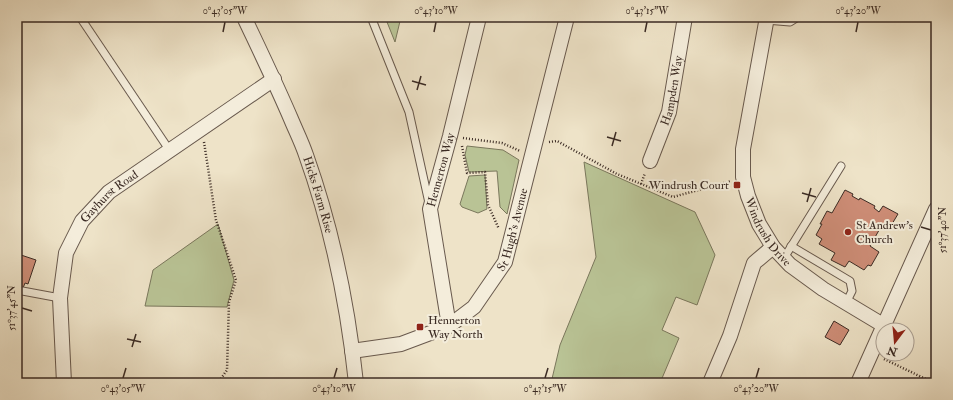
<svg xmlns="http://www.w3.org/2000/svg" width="953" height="400" font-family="'IM FELL Double Pica',serif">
<rect width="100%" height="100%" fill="#eee3c8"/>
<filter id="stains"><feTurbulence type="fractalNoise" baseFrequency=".005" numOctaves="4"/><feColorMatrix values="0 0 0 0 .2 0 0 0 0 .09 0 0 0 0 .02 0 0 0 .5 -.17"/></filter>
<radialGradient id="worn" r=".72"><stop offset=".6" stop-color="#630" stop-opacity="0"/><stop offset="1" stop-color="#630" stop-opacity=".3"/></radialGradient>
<g fill="#b9c395" stroke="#7a775c">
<path d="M385,17H401L395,42Z"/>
<path d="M467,146L503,150L519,160L507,214L500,207L497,171L469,172L465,155Z"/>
<path d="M584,162L695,212L715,255L697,305L676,297L662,330L679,338L660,383H551L560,345L596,257Z"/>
<path d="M485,175L487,209L478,213L462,207L460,204L469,176Z"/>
<path d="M218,224L234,280L227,307L145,306L153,270Z"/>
</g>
<g fill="#ce8d77" stroke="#3b2b24">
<path d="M845,190L853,194L852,196L859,200L860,198L875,206L874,208L879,212L883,206L898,214L889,229L882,225L870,246L879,252L871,266L868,265L864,270L849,261L845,267L831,260L835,253L819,244L822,239L816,235L822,224H820L827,211L832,213Z"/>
<path d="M21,255L36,260L28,284L25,283L23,288L17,286V268Z"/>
<path d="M834,321L849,330L840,345L825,337Z"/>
</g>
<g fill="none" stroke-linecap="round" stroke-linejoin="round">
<g stroke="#68594d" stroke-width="9">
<g id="service">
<path d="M80,17L170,151"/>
<path d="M371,17L409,112L429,203"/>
<path d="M766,20L790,22L798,17"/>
<path d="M791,246L850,281L852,291L846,303"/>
<path d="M784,258L841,166"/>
<path d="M17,290L60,298"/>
</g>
</g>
<g stroke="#68594d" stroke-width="16">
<g id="minor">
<path id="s1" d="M244,17C260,51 276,84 291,119C296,131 302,143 306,155C332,228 348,306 356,383"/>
<path id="s2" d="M767,17L743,149V177L748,196L759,224L773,247L790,265L823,289L883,325"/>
<path id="s3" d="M650,161L669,112L685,17"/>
<path id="s4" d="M449,326L430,209L450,136L479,17"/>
<path id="s5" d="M352,351L401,344L449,326L474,307L505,262L567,17"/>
<path id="s6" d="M64,383L60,298L66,253L82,221L109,192L274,79"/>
<path d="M710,383L730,336L754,263L773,247"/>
<path d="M858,383L936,209"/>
</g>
</g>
<g stroke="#3b2b24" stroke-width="2.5" stroke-dasharray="1 2" stroke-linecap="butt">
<path d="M463,138L502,143L520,151"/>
<path d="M204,142L216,220L236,280L229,302L227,370L218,383"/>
<path d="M549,142L557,141L617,174L673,197L731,181"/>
<path d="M462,146L467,173L485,172L488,205L499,229"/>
<path d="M641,184L645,173"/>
<path d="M884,359L934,383"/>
</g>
<use href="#service" stroke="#f4eddb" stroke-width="7"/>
<use href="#minor" stroke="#f4eddb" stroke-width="14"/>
</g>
<path fill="none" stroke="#3b2b24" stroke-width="1.5" d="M223,32L225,22M434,32L436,22M645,32L647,22M856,32L858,22M412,81L426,85M417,90L421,76M607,137L621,141M612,146L616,132M802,193L816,197M807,202L811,188M921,227L931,230M22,308L32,311M127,339L141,342M132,347L136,334M123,378L126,368M334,378L337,368M545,378L548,368M756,378L759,368"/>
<g fill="#8f2418" stroke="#f4eddb" stroke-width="1.5">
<rect x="733" y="181" width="8" height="8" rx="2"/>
<circle cx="848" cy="232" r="4"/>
<rect x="416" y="323" width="8" height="8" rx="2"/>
</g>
<g text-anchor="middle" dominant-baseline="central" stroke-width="4" stroke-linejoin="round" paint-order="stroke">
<g font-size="12" fill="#3b2b24" stroke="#f4eddb">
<text stroke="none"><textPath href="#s3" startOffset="74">Hampden Way</textPath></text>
<text stroke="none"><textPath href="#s4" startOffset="159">Hennerton Way</textPath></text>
<text stroke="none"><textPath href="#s1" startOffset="193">Hicks Farm Rise</textPath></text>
<text stroke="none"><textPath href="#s6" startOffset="203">Gayhurst Road</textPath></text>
<text stroke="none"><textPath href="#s5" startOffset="220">St Hugh's Avenue</textPath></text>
<text stroke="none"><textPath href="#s2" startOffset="223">Windrush Drive</textPath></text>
</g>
<g font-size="12" fill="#3b2b24" stroke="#f4eddb" text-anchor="start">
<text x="729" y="185" text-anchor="end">Windrush Court</text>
<text x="856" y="225">St Andrew's<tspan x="856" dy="14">Church</tspan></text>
<text x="428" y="320">Hennerton<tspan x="428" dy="14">Way North</tspan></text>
</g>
</g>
<rect width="953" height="400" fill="none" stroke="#eee3c8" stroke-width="44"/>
<g transform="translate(895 342) rotate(196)"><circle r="19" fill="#f4eddb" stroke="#aa9f92"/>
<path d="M0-3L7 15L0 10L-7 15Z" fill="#8f2418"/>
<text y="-6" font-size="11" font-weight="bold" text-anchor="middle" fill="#3b2b24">N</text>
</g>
<rect x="22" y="22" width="909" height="356" fill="none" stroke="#3b2b24" stroke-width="1.5"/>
<g font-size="10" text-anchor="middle" fill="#3b2b24">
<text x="225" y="14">0°43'05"W</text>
<text x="436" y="14">0°43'10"W</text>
<text x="647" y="14">0°43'15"W</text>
<text x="858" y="14">0°43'20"W</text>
<text transform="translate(942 230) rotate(-90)" y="4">51°37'40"N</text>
<text transform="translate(11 308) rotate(-90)" y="4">51°37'45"N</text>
<text x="123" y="392">0°43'05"W</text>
<text x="334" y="392">0°43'10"W</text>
<text x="545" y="392">0°43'15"W</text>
<text x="756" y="392">0°43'20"W</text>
</g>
<rect width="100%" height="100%" filter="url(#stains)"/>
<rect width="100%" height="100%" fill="url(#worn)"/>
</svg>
